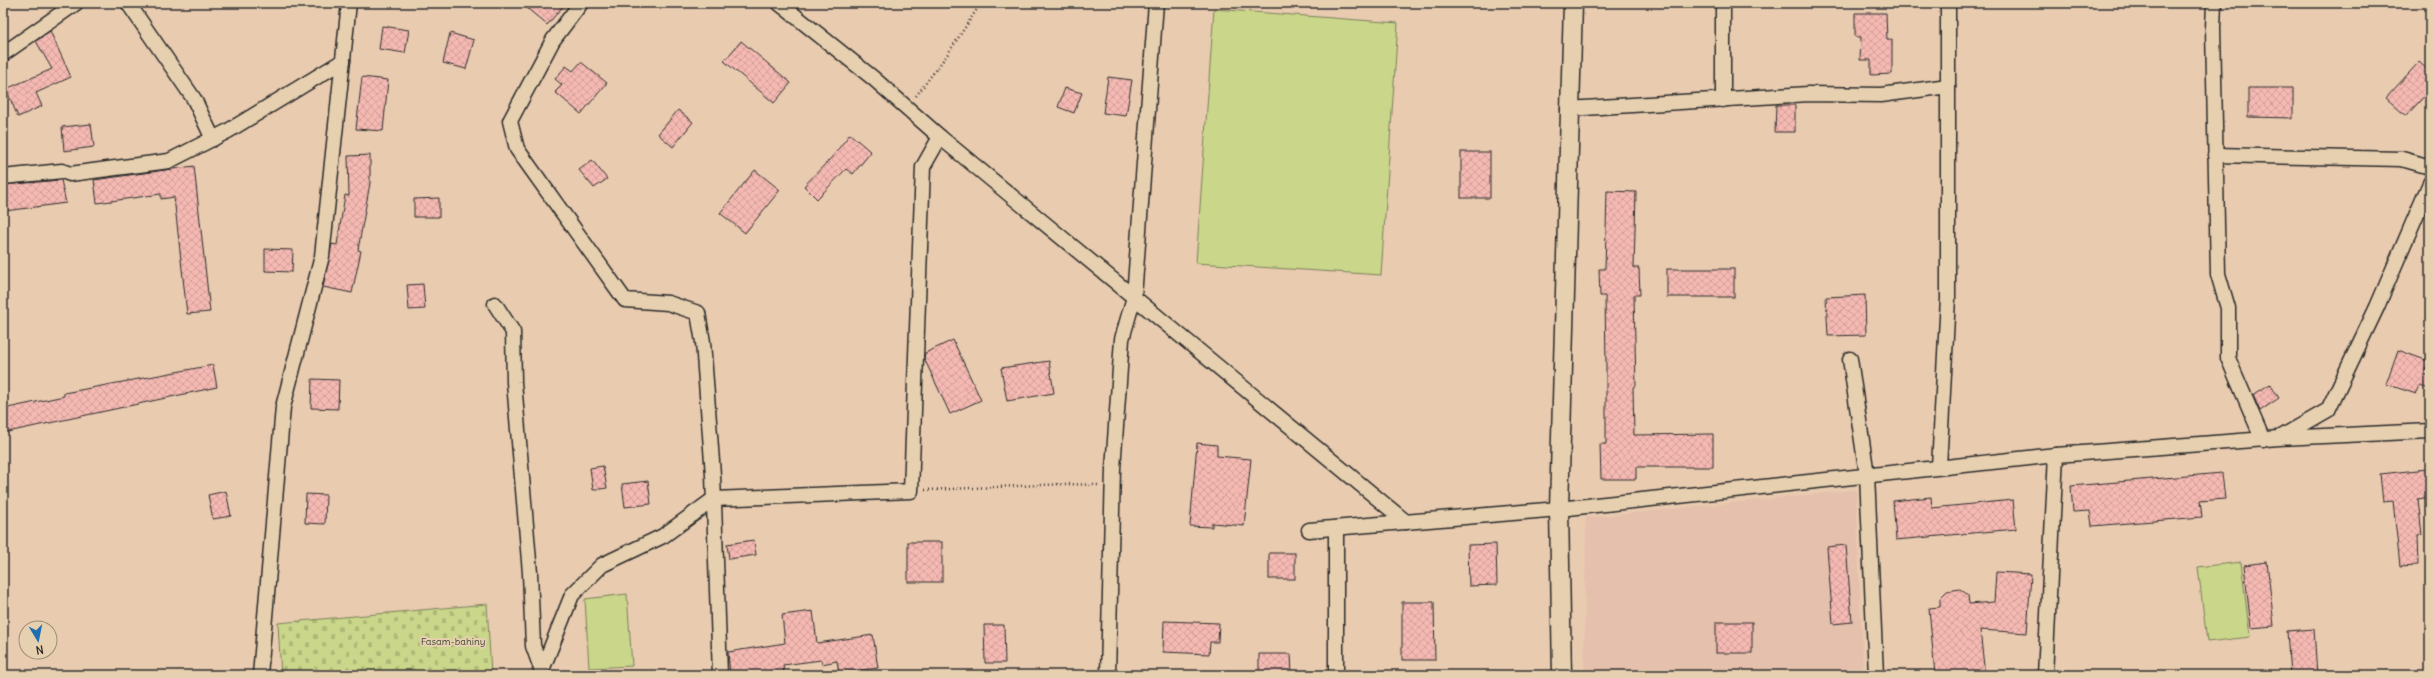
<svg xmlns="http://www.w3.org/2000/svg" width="2433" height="678" font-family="Delius,sans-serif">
<defs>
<pattern id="cemetery-stones" width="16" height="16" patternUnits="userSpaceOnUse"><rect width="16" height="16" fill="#cad68a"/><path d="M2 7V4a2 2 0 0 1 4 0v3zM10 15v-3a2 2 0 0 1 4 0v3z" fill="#aeb877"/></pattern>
<pattern id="building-cross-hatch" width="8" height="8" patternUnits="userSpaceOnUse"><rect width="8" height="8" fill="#f5b9b2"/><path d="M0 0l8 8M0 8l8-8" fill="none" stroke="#d29f99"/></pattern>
</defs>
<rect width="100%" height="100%" fill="#e9cbb0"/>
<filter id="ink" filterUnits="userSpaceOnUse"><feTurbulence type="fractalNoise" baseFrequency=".025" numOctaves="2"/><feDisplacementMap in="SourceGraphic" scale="8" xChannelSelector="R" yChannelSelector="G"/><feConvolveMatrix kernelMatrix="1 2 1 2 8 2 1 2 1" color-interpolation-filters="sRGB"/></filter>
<g filter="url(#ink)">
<path fill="#e5c0ac" d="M1856,490L1863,675H1584L1586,518Z"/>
<path fill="url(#cemetery-stones)" stroke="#7a805a" d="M487,604L491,675H281L278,623Z"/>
<g fill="#cad68a" stroke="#7a805a">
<path d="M1214,9L1398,23L1381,275L1196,263Z"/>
<path d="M2241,562L2250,637L2207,642L2198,567Z"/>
<path d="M627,594L632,666L589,668L585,599Z"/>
</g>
<g fill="url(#building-cross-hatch)" stroke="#2b2b2b">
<path d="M521,3H566L547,25Z"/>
<path d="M1855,13H1886L1887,40H1892V74L1871,75V60H1860L1861,37H1855Z"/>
<path d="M382,26L409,30L405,53L379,49Z"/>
<path d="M50,31L71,77L36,93L42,106L18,117L6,89L52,69L36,41Z"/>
<path d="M450,33L474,40L466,69L443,63Z"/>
<path d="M741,41L791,83L774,103L724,61Z"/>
<path d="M581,62L607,83L581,114L555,92L562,85L555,79L566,66L573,71Z"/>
<path d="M2419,62L2430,72V90L2406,116L2386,98Z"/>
<path d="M362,77L388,80L383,131L356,129Z"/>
<path d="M1108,77L1132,80L1126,116L1103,113Z"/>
<path d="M1065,88L1082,93L1074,113L1058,107Z"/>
<path d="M2248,88H2293V118L2248,117Z"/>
<path d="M1776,105H1795V132H1775Z"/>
<path d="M678,110L693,122L673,147L658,134Z"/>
<path d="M91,124L94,147L64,151L62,127Z"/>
<path d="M850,134L871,152L853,174L846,169L817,199L804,186L832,157Z"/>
<rect x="1461" y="152" width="29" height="46"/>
<path d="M370,155V183L358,250L361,251L352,293L323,287L332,244L337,245L345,195L349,196L348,156Z"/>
<path d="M592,160L607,179L594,188L579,170Z"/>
<path d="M194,166L210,312L187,314L174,197L161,199V194L97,203L94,180Z"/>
<path d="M755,170L780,190L745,233L720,213Z"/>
<path d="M61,180L66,203L5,211L3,185Z"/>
<path d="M1607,191L1636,192L1634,268H1639L1640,295H1634L1636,386L1633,387L1634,435L1713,434V467H1636V479H1601L1600,444H1606V365L1605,296H1600L1599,269H1605Z"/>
<path d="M439,198V217H414V199Z"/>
<path d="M265,249L293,250L292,272L265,271Z"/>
<rect x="1667" y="269" width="67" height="28"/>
<path d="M423,284L425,309L409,310L407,285Z"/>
<path d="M1865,295L1866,335L1828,336L1826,297Z"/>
<path d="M953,340L981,400L950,414L924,358L925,353Z"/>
<path d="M2398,350L2428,361L2424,374L2430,376V389L2420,386L2416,394L2386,384Z"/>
<path d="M1049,361L1054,393L1007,401L1001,368Z"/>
<path d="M213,365L217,387L3,433V409L64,396V393Z"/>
<path d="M312,379L339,380L338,409L311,408Z"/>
<path d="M2270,384L2279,398L2260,411L2253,395Z"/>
<path d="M1197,443L1217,445V456L1251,459L1244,526L1212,523V527L1190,526Z"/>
<path d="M603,466L607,488L593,490L590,468Z"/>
<path d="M2427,469L2430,497L2418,499L2422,535L2417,536L2418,565L2400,566L2393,501L2383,502L2380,474Z"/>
<path d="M2222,473L2225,499L2200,501L2202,517L2092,526L2090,511L2073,512L2071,486Z"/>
<path d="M648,481L651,504L625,507L622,484Z"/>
<path d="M226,491L231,516L213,519L208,495Z"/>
<path d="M306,494L326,495L325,524L305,523Z"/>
<path d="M1931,497L1932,508L2013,500L2016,529L1896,540L1893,501Z"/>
<path d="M754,540L756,555L729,559L727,544Z"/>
<rect x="908" y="542" width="34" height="40"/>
<path d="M1496,544L1497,585L1469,586L1468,545Z"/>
<path d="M1846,545L1852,622L1833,624L1827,547Z"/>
<rect x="1269" y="553" width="26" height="26"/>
<path d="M2267,562L2274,626L2251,628L2244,565Z"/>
<path d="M1996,572L2031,574L2027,633L1980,630L1985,675H1935L1929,608L1940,607V598L1947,591L1960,589L1968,595L1969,604L1994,602Z"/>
<path d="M1402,602H1434L1435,660H1402Z"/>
<path d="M813,611L817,643L873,635L878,668L839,673L837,661L822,664L821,660L783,665L784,675H730L728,652L785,643L782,615Z"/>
<path d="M1164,621L1219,623L1218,642H1210L1209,654L1163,652Z"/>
<rect x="1716" y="622" width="36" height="31"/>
<path d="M984,625H1004L1005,663H985Z"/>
<path d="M2314,629L2317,675H2290L2287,631Z"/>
<path d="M1259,654H1291L1292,674H1259Z"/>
</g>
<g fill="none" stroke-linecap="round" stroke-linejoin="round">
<g stroke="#2b2b2b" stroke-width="17">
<g id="minor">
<path d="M128,3L194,99L213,139"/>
<path d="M581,3L553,40L510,121L517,149L625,300L668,303L698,313L703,342L713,475L720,675"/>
<path d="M779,3L873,78L940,137L1406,522"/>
<path d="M1723,3V100"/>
<path d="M2214,3L2213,28L2218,274L2228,308V358L2263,440"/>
<path d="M3,54L76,3"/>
<path d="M1568,109L1808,94L1881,95L1948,86"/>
<path d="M2215,155L2402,159L2430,167"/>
<path d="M3,177L62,171L70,174L169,161L228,131L343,61"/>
<path d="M495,304L513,332L514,382L530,573L533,646L541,668"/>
<path d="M1850,359L1867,475L1876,675"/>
<path d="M2281,437L2328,410L2377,307L2430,183"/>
<path d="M1939,467L1948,298V3"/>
<path d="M1309,530L1559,509L2056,455L2279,438L2430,431"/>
<path d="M260,675L283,407L322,256L349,3"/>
<path d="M540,675L572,595L602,565L663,536L714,499L911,491L923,167L940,137"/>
<path d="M1108,675L1113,469L1122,339L1134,297L1156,3"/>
<path d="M1336,675V528"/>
<path d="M2045,675L2056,455"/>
</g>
</g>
<g stroke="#2b2b2b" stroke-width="21">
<path id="tertiary" d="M1562,675L1559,509L1573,3"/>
</g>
<g stroke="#2b2b2b" stroke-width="2.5" stroke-dasharray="1 3" stroke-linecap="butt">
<path d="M916,96L947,55L981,3"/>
<path d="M925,490L1065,484L1098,485"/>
</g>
<use href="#minor" stroke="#e6d0af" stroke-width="14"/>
<use href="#tertiary" stroke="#e6d0af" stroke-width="18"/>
</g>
</g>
<g text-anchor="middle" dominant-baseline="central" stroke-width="4" stroke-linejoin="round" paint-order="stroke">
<g font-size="10" fill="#434539" stroke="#e6d0af">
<text x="453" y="641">Fasam-bahiny</text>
</g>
</g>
<rect width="2433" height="678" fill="none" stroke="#e6d0af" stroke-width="16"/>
<rect x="8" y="8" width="2417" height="662" fill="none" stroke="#2b2b2b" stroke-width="1.5" filter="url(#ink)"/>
<g transform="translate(38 640) rotate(170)"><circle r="19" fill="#e6d0af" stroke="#9b8e7a"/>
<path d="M0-3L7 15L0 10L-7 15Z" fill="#1f6fb2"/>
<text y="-6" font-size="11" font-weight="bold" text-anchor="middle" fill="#2b2b2b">N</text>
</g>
</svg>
